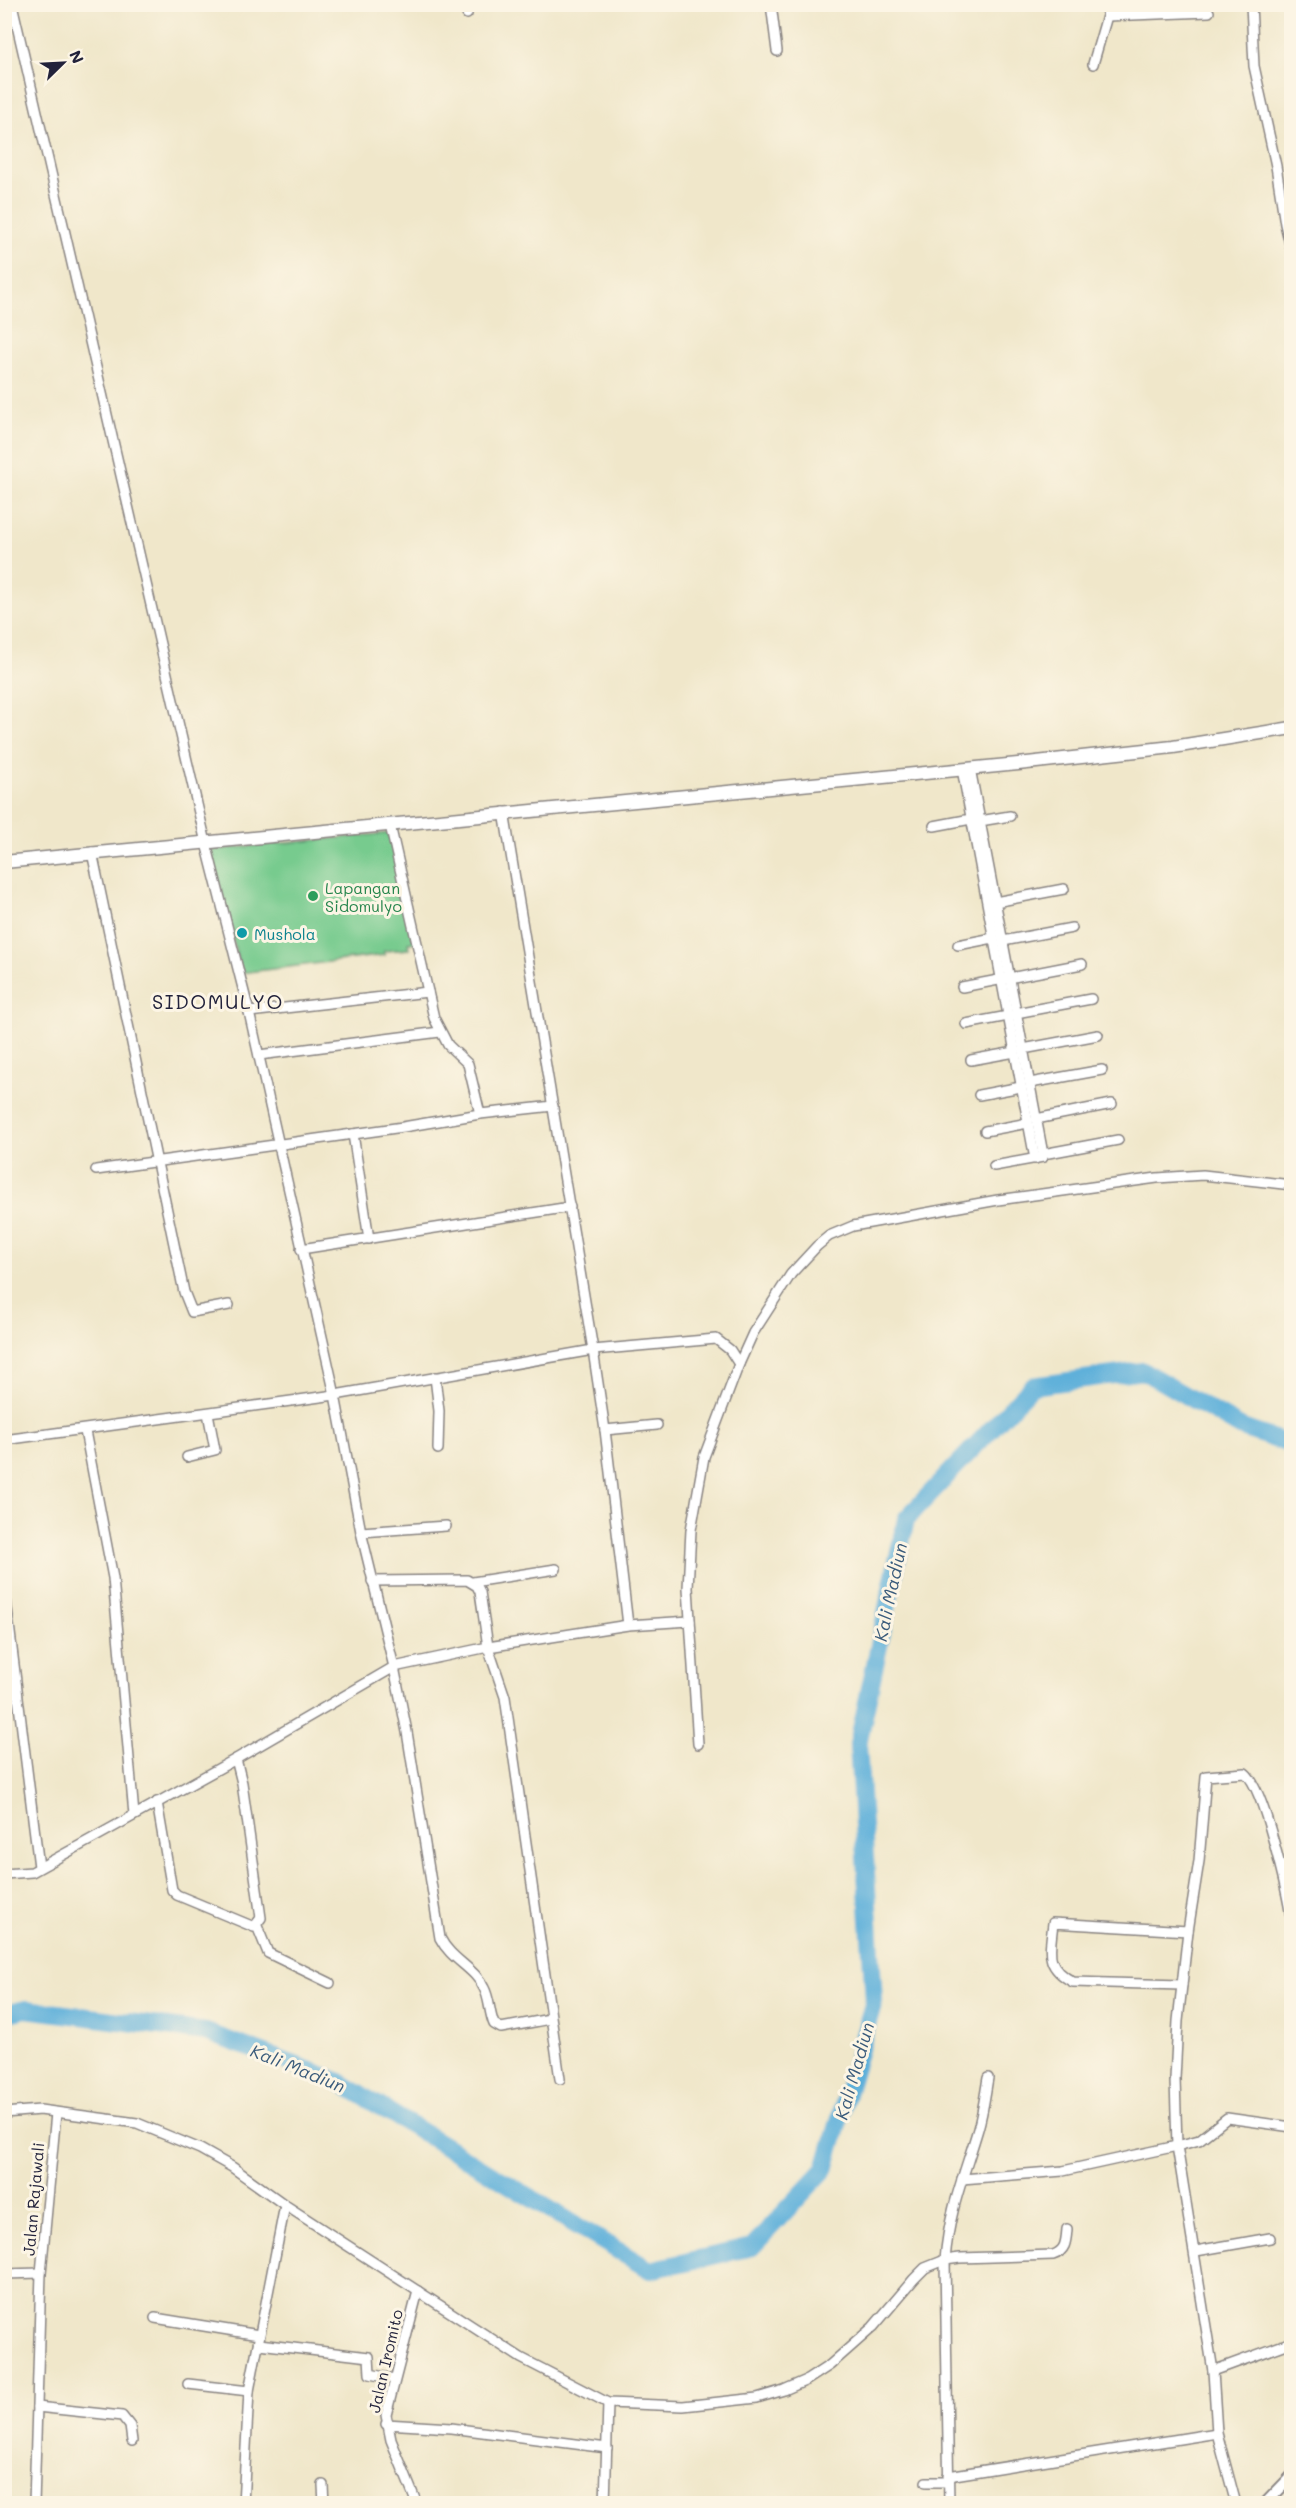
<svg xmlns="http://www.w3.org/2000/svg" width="1296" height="2508" font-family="Mali,sans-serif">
<rect width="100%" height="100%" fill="#fcf5e5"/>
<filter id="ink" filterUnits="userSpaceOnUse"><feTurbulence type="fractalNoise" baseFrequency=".0167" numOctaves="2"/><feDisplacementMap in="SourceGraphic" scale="12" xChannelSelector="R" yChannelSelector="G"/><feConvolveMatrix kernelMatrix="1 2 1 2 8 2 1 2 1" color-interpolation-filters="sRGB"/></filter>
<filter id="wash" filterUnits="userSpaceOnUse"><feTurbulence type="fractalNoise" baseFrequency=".008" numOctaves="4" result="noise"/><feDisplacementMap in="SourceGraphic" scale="24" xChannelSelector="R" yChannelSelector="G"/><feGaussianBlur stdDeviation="1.35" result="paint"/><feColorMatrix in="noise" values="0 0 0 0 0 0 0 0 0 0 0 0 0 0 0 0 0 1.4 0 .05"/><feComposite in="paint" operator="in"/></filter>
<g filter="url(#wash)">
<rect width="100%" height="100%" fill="#f0e7ca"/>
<path fill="#77cb8e" stroke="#4c7664" stroke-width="1.5" d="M389,833L416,942L408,943L409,949L384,951V955L241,973L211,850Z"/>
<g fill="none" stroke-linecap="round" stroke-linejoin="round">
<path stroke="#5fb0da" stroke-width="18" d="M4,2014L26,2009L206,2032L338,2081L650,2270L752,2247L825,2169L874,2001L858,1744L906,1519L1032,1386L1143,1371L1242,1428L1292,1445"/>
</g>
</g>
<g filter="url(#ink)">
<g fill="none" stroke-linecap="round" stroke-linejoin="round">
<g stroke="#898482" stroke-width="12">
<g id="minor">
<path d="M12,4L206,843L249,1012L335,1395L361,1532L394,1667L407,1732L440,1938C451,1960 475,1968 484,1988C490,1999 489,2013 494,2024L501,2028L550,2019"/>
<path d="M466,4L467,14"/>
<path d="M771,4L777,51"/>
<path d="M1251,4L1254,66L1276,166L1285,224L1292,252"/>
<path d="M1107,16L1209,12"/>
<path d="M1093,64L1107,16L1108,4"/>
<path d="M970,768L1043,1154"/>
<path d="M962,769L1035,1159"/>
<path d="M504,812L593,1350L605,1430L628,1625"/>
<path d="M980,821L1010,816"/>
<path d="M390,825L434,1018L448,1045L468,1064L480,1114"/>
<path d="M934,826L971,819"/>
<path d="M92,852L184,1292L192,1312L229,1305"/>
<path d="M995,902L1064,889"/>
<path d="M1003,941L1072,928"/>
<path d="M958,945L993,938"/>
<path d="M962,987L1082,964"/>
<path d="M249,1012L428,992"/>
<path d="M1016,1013L1091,999"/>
<path d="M966,1024L1008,1016"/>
<path d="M1023,1049L1098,1035"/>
<path d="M259,1055L440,1032"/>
<path d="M971,1060L1015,1052"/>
<path d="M1030,1083L1102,1070"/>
<path d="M979,1095L1021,1087"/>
<path d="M1036,1119L1112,1104"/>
<path d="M985,1131L1028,1123"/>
<path d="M353,1134L369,1239"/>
<path d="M994,1166L1043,1157V1154L1118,1140"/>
<path d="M96,1170L403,1127L480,1114L553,1106"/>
<path d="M301,1249L570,1207"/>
<path d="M435,1377L439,1411L438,1449"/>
<path d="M605,1430L657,1425"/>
<path d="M85,1431L113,1578L134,1815"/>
<path d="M4,1440L335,1395L593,1350L716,1339L730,1350L739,1364"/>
<path d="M187,1457L215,1450L208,1413"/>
<path d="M361,1532L446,1526"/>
<path d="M372,1581L467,1580L477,1586L480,1592L488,1647L505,1697L560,2079"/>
<path d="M473,1582L556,1569"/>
<path d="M4,1584L39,1867"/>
<path d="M698,1744L688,1588L691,1530L704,1457L739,1364L753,1333L791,1274L817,1246L829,1236L853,1226L998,1200L1157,1178L1203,1175L1292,1185"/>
<path d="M157,1802L172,1890L177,1895L254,1927L261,1918L242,1783L236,1759"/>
<path d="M4,1874L32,1872L236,1759L394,1667L488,1647L628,1625L690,1621"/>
<path d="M257,1926L268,1953L330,1983"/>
<path d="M1182,1985L1073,1982C1044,1966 1050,1952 1053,1923L1188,1931"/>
<path d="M4,2113L40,2110L137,2123L200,2149L232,2167L285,2205L521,2358L608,2403L683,2406L757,2398L784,2390L807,2380L830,2365L873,2327L914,2279L925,2268L945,2260L960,2258L1053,2255C1066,2251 1066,2241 1067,2229"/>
<path d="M962,2179L1063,2171L1177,2146L1199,2140L1227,2118L1292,2127"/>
<path d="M1196,2251L1270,2238"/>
<path d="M4,2274L41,2273"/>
<path d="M155,2318L259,2335"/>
<path d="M259,2344L369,2357L370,2374L394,2379"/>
<path d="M1213,2371L1292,2342"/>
<path d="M188,2384L249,2391"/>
<path d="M37,2407L122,2416L130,2426L132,2441"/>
<path d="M386,2424L451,2428L607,2448"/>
<path d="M948,2476L1217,2433"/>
<path d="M926,2482H948"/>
<path d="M323,2485L324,2504"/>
<path d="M34,2504L41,2273L56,2113"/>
<path d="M243,2504L249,2391L285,2205"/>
<path d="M417,2504L391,2440L386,2415L418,2291"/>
<path d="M605,2504L608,2403"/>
<path d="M949,2504L945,2260C949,2210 964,2176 978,2129C983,2112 985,2095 988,2078"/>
<path d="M1236,2504L1217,2433L1213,2371L1177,2146L1175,2079L1178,2021L1188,1931L1199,1861L1206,1776L1245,1773C1264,1787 1288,1896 1292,1923"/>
</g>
</g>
<g stroke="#898482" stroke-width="14">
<path id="tertiary" d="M1265,2504L1292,2476"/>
</g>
<g stroke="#898482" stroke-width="15">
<path id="secondary" d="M4,862L1018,764L1173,747L1292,728"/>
</g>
<use href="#minor" stroke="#fff" stroke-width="9"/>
<use href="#tertiary" stroke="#fff" stroke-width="10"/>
<use href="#secondary" stroke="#fff" stroke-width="12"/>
</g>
</g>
<circle fill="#2e9e5b" stroke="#fcf5e5" stroke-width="2" cx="313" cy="896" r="6"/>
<circle fill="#0f9aa8" stroke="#fcf5e5" stroke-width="2" cx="242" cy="933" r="6"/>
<g text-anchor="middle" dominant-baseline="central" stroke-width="6" stroke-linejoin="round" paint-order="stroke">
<g font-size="16" fill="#27864d" stroke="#fcf5e5" text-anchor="start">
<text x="325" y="887">Lapangan<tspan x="325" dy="18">Sidomulyo</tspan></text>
</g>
<g font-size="16" fill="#0d838f" stroke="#fcf5e5" text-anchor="start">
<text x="254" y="933">Mushola</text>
</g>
<g font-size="16" fill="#22223b" stroke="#fcf5e5">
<text transform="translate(33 2199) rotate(-85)">Jalan Rajawali</text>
<text transform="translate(385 2361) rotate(-77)">Jalan Iromito</text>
</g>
<g font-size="18" font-style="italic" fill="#3a5b7b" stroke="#fcf5e5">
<text transform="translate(890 1592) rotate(-78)">Kali Madiun</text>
<text transform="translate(298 2068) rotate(22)">Kali Madiun</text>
<text transform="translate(854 2071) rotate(-74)">Kali Madiun</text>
</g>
<g font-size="20" letter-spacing="1.5" fill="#22223b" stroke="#fcf5e5">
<text x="218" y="1001">SIDOMULYO</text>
</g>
</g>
<rect width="1296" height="2508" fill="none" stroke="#fcf5e5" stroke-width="24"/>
<g transform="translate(63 63) rotate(66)" stroke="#fcf5e5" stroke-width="4.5" paint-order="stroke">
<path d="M0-4.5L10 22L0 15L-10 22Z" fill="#22223b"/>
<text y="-9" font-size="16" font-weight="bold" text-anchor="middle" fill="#22223b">N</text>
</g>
</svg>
